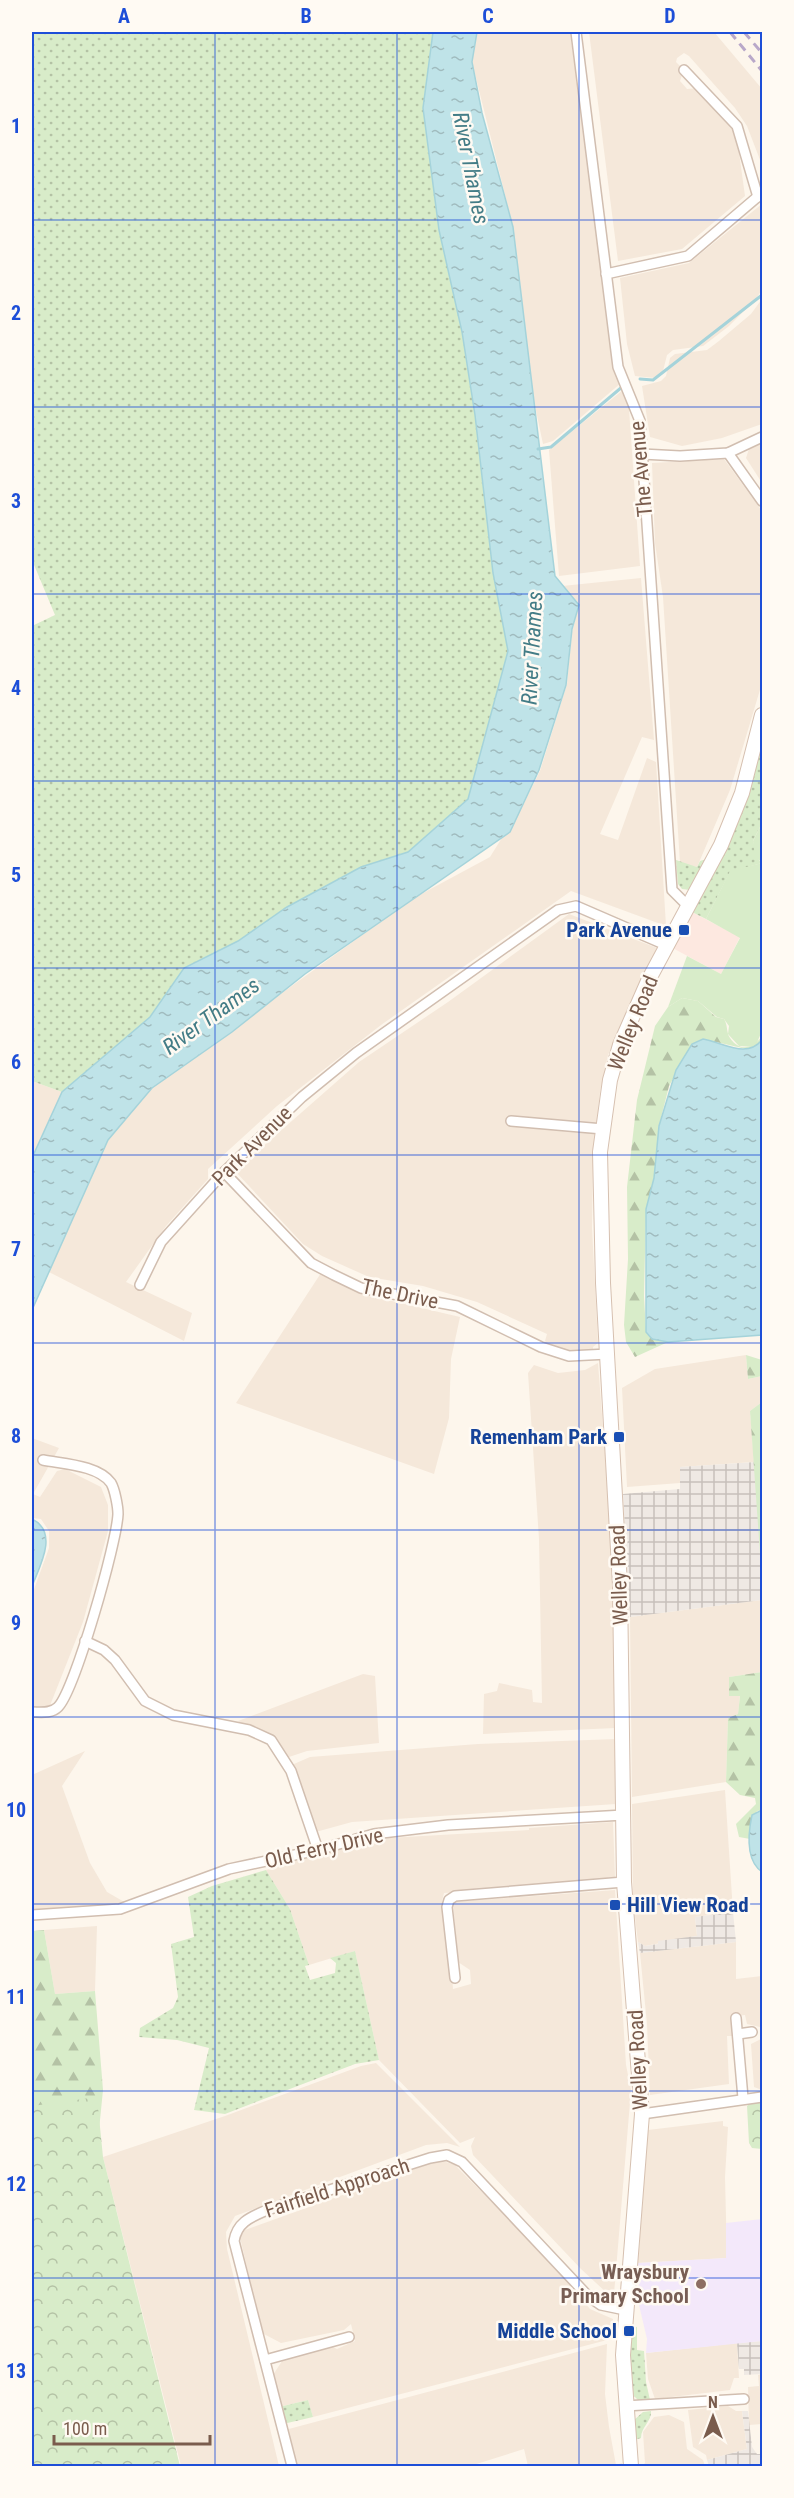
<svg xmlns="http://www.w3.org/2000/svg" width="794" height="2498" font-family="'Roboto Condensed',sans-serif">
<defs>
<pattern id="industrial-grid" width="8" height="8" patternUnits="userSpaceOnUse" patternTransform="scale(1.5)"><rect width="8" height="8" fill="#efe9e4"/><path d="M0 4h8M4 0v8" fill="none" stroke="#c7c0bb"/></pattern>
<pattern id="grass-dots" width="8" height="8" patternUnits="userSpaceOnUse" patternTransform="scale(1.5)"><rect width="8" height="8" fill="#d8ecc9"/><path d="M2 2h.1M6 6h.1" fill="none" stroke="#b4c2a5" stroke-width="1.8" stroke-linecap="round"/></pattern>
<pattern id="forest-firs" width="22" height="20" patternUnits="userSpaceOnUse" patternTransform="scale(1.5)"><rect width="22" height="20" fill="#d8ecc9"/><path d="M5 1l3.5 6h-7zM16 11l3.5 6h-7z" fill="#b4c2a5"/></pattern>
<pattern id="park-crowns" width="20" height="18" patternUnits="userSpaceOnUse" patternTransform="scale(1.5)"><rect width="20" height="18" fill="#d8ecc9"/><path d="M2 6a3 3 0 1 1 6 0M12 15a3 3 0 1 1 6 0" fill="none" stroke="#b4c2a5"/></pattern>
<pattern id="water-ripples" width="26" height="14" patternUnits="userSpaceOnUse" patternTransform="scale(1.5)"><rect width="26" height="14" fill="#bfe3e8"/><path d="M2 4q2-2 4 0t4 0M15 11q2-2 4 0t4 0" fill="none" stroke="#a0bbbe"/></pattern>
</defs>
<rect width="100%" height="100%" fill="#fdf6ec"/>
<g fill="#f5e8da">
<path d="M477,32H570L616,375L621,383L553,441L543,444L528,373L513,227L472,62Z"/>
<path d="M589,32H714L762,89V165L747,126L735,108L689,56L684,53L677,58L676,62L681,67L682,75L680,81L687,89L698,88L731,128L737,138L745,196L682,249L618,261Z"/>
<path d="M762,204V290L754,301L729,326L703,346L673,350L667,355L663,371L655,378L635,376L627,344L620,278L689,263Z"/>
<path d="M762,299V424L722,438L682,446L650,437L642,386L661,381L666,376L670,358L675,354L707,350L719,341L751,314Z"/>
<path d="M623,390L628,395L640,566L559,576L549,450Z"/>
<path d="M762,441V483L746,458L750,446Z"/>
<path d="M724,459L762,511V683L730,790L697,867L680,863L663,597L655,543L652,463Z"/>
<path d="M641,578L654,740L642,737L600,834L618,840L647,758L656,762L666,926L571,891L381,1025L277,1106L208,1169V1179L166,1226L126,1282L192,1313L184,1341L47,1271L108,1138L156,1084L412,899L490,857L525,801L540,771L567,684L572,632L579,605L562,586Z"/>
<path d="M569,914L657,948L608,1055L600,1092L593,1157L592,1228L598,1343L593,1347V1350L574,1353L548,1346L545,1341L547,1334L477,1302L423,1286L369,1277L322,1256L303,1244L235,1171L359,1062L448,1002Z"/>
<path d="M32,1081L62,1092L32,1158Z"/>
<path d="M321,1273L358,1293L460,1317L451,1359L449,1418L434,1474L236,1403Z"/>
<path d="M746,1355L748,1379L762,1376V1402L750,1411L754,1462L680,1467V1483L627,1487L622,1388L655,1369Z"/>
<path d="M598,1363L612,1545L616,1728L483,1734L484,1694L497,1691L499,1683L532,1690L533,1702L542,1703L539,1539L528,1373L534,1365L558,1373L585,1370Z"/>
<path d="M32,1438L59,1448L33,1494L40,1497L57,1471L65,1469L101,1487L108,1505V1531L83,1622L49,1708L32,1710V1595L49,1548V1531L41,1519L32,1518Z"/>
<path d="M762,1600V1672L729,1677L740,1695L738,1714L728,1718L726,1782L632,1797L630,1617Z"/>
<path d="M363,1674L375,1676L379,1743L307,1751L283,1759L266,1738L238,1721Z"/>
<path d="M616,1739V1804L352,1822L312,1833L287,1767L310,1757L478,1744Z"/>
<path d="M85,1751L62,1786L90,1863L107,1892L126,1903L32,1911V1775Z"/>
<path d="M725,1790L733,1912L695,1917L697,1936L645,1946L638,1942L633,1901L632,1804Z"/>
<path d="M613,1822L615,1877H609L603,1883L444,1893L442,1901L447,1916L453,1989L471,1984L470,1970L458,1962L453,1902L615,1890L626,2065L631,2090L614,2294L609,2295L581,2269L473,2155L471,2146L475,2137L460,2143L379,2060L355,1951L309,1965L290,1909L266,1870L342,1847L388,1838L529,1830V1828Z"/>
<path d="M97,1926L95,1991L55,1994L44,1930Z"/>
<path d="M736,1942V1979L762,1976V2090L754,2087L751,2044L761,2039L760,2027L747,2024L745,2015L735,2016L736,2036H727L729,2084L650,2095L647,2024L640,1953Z"/>
<path d="M376,2063L460,2147L447,2143L426,2145L235,2216L226,2232L227,2249L279,2466H181L103,2157L225,2116L361,2066Z"/>
<path d="M723,2121V2126L728,2127L725,2177L727,2258L638,2263L648,2130Z"/>
<path d="M440,2160L455,2165L550,2261L590,2309L613,2319L611,2339L313,2417L308,2400L279,2407L271,2378L284,2358L331,2346L337,2349L355,2341L351,2324L344,2330L281,2343L262,2333L240,2237L245,2230Z"/>
<path d="M737,2343L739,2378H734L730,2390L655,2399L648,2379L646,2353Z"/>
<path d="M607,2344L605,2394L609,2427L616,2465L622,2463V2466H528L524,2449L470,2466H294L285,2430Z"/>
<path d="M762,2374V2424L749,2425L748,2387L759,2386L758,2375Z"/>
<path d="M728,2406L736,2411H742L747,2449L707,2460L706,2455L693,2447L688,2410Z"/>
<path d="M669,2415L684,2422L687,2449L703,2460L705,2466H642L645,2463L643,2432L654,2417Z"/>
</g>
<path fill="#fde8e0" d="M686,909L740,937L721,974L667,945Z"/>
<g fill="url(#industrial-grid)">
<path d="M756,1462L762,1600L630,1617L623,1494L680,1489V1467Z"/>
<path d="M733,1912L736,1942L640,1953L638,1942L645,1946L658,1944V1941L697,1936L695,1917Z"/>
<path d="M762,2341V2374L744,2375V2369H739L737,2343Z"/>
<path d="M742,2411H748L752,2447L757,2454H762V2466H709L707,2460L747,2449Z"/>
</g>
<path fill="#f3e8fa" d="M762,2219V2341L646,2353L647,2339L639,2305L638,2263L726,2258V2223Z"/>
<g fill="url(#grass-dots)">
<path d="M32,32H433L423,108L439,230L462,332L475,415L493,573L508,651L468,799L408,852L361,867L287,907L238,941L184,968L150,1017L62,1092L32,1081V626L55,615L32,560Z"/>
<path d="M762,715V823L753,841L759,860L762,863L730,872L706,919L686,909L721,845Z"/>
<path d="M710,858L691,890L682,889L678,884L676,860L697,867L700,861Z"/>
<path d="M266,1870L290,1909L309,1965L305,1966L310,1980L335,1973L336,1963L330,1958L355,1951L379,2060L355,2064L225,2114L194,2110L209,2048L177,2040L139,2037L140,2028L173,2008L178,1997L171,1944L194,1937L188,1897L212,1886Z"/>
<path d="M630,2326L637,2327V2350L644,2351L646,2382L650,2400H638L629,2391Z"/>
<path d="M308,2400L313,2417L283,2424L279,2407Z"/>
<path d="M651,2411C652,2421 641,2427 641,2438L634,2440L633,2421L643,2412Z"/>
</g>
<g fill="url(#forest-firs)">
<path d="M762,823V862L755,857L753,841Z"/>
<path d="M682,998L698,1001L716,1017L724,1019C728,1025 726,1032 730,1038C740,1053 754,1048 762,1036V1040L751,1050L716,1042L692,1044L669,1086L659,1126L654,1178L646,1209L644,1296L646,1332L652,1339L668,1342L635,1357L626,1342L624,1325L628,1259L627,1187L637,1100L655,1026L668,1007Z"/>
<path d="M746,1355L762,1360V1376L748,1379Z"/>
<path d="M762,1402V1582L750,1411Z"/>
<path d="M762,1672V1810L757,1811L751,1823L750,1839L739,1837L736,1824L756,1804L755,1798L740,1795L726,1782L728,1718L738,1714L740,1696H729V1677Z"/>
<path d="M44,1930L55,1994L95,1991L103,2090L97,2150L32,2121V1931Z"/>
</g>
<g fill="url(#park-crowns)">
<path d="M97,2097L103,2157L180,2466H32V2106Z"/>
<path d="M762,2102V2211H760L762,2149L752,2148L749,2143L747,2106L751,2103Z"/>
</g>
<path fill="#d8ecc9" d="M762,863V1031L755,1047L739,1046L728,1034L729,1026L724,1019L717,1017L698,1001L682,998L668,1007L687,956L721,974L740,938L706,919L730,871Z"/>
<g fill="url(#water-ripples)" stroke="#a5d3da" stroke-width="1.5">
<path d="M433,32H477L472,62L482,113L513,227L555,576L579,605L572,629L566,685L539,770L510,832L305,974L232,1032L152,1088L108,1140L32,1310V1158L62,1092L150,1017L184,968L238,941L287,907L361,867L408,852L468,799L508,651L493,573L475,415L462,332L439,230L423,108Z"/>
<path d="M703,1039C725,1043 746,1059 762,1040V1335L668,1342L652,1339L646,1332V1209L654,1178L659,1126L676,1070L692,1044Z"/>
<path d="M32,1519C59,1532 40,1566 32,1586Z"/>
<path d="M762,1810V1872C745,1860 748,1834 752,1815Z"/>
</g>
<g fill="none" stroke-linecap="round" stroke-linejoin="round">
<g stroke="#a5d3da" stroke-width="3">
<path d="M640,379L653,380L762,295"/>
<path d="M538,449L551,447L622,387"/>
</g>
<g stroke="#d1beb0" stroke-width="12">
<g id="street">
<path d="M576,32L618,367L640,421L672,890L687,905"/>
<path d="M684,70L737,126L758,197"/>
<path d="M606,274L688,256L762,193"/>
<path d="M728,453L762,501"/>
<path d="M642,454L680,456L728,453L762,437"/>
<path d="M511,1121L603,1129"/>
<path d="M224,1172L311,1263L334,1275L361,1288L457,1306L541,1347L569,1356L608,1354"/>
<path d="M140,1285L161,1242L224,1172L302,1097L356,1053L558,910L576,906L666,945"/>
<path d="M85,1641L104,1650L115,1660L145,1701L173,1715L249,1730L271,1740L291,1771L318,1850"/>
<path d="M32,1712C40,1712 51,1714 58,1707C75,1690 117,1542 118,1514C118,1507 115,1490 111,1483C98,1465 63,1464 43,1460"/>
<path d="M32,1915L120,1909L229,1869L318,1850L374,1834L448,1825L624,1815"/>
<path d="M455,1978L447,1907L449,1900L455,1896L624,1882"/>
<path d="M736,2018L743,2098"/>
<path d="M738,2034L752,2032"/>
<path d="M642,2114L762,2097"/>
<path d="M265,2360L349,2337"/>
<path d="M625,2406L744,2399"/>
<path d="M292,2466L234,2241C237,2222 251,2217 267,2210L430,2158L447,2155L462,2162L588,2296L601,2305L625,2310"/>
</g>
</g>
<g stroke="#d6c0b0" stroke-width="16">
<path id="secondary" d="M631,2466L623,2355L642,2114L624,1882L620,1585L603,1283L600,1152L610,1080L620,1045L649,979L721,845L742,793L762,715"/>
</g>
<use href="#street" stroke="#fff" stroke-width="9"/>
<use href="#secondary" stroke="#fff" stroke-width="14"/>
<g stroke="#b9a8c9" stroke-width="3" stroke-dasharray="9 6" stroke-linecap="butt">
<path d="M730,32L762,71"/>
<path d="M744,32L762,53"/>
</g>
</g>
<path fill="none" stroke="#1d4ed8" stroke-width="1.5" stroke-opacity="0.55" d="M215,32V2466M397,32V2466M579,32V2466M32,220H762M32,407H762M32,594H762M32,781H762M32,968H762M32,1155H762M32,1343H762M32,1530H762M32,1717H762M32,1904H762M32,2091H762M32,2278H762"/>
<g fill="#1a4fb4" stroke="#fffaf3" stroke-width="2">
<rect x="678" y="924" width="12" height="12" rx="3"/>
<rect x="613" y="1431" width="12" height="12" rx="3"/>
<rect x="609" y="1899" width="12" height="12" rx="3"/>
<rect x="623" y="2325" width="12" height="12" rx="3"/>
</g>
<circle fill="#8d6e63" stroke="#fffaf3" stroke-width="2" cx="701" cy="2284" r="6"/>
<g text-anchor="middle" dominant-baseline="central" stroke-width="5" stroke-linejoin="round" paint-order="stroke">
<g font-size="21" fill="#7a5c4d" stroke="#fffaf3">
<text transform="translate(641 469) rotate(-95)">The Avenue</text>
<text transform="translate(633 1023) rotate(-68)">Welley Road</text>
<text transform="translate(252 1146) rotate(-45)">Park Avenue</text>
<text transform="translate(400 1294) rotate(12)">The Drive</text>
<text transform="translate(619 1575) rotate(-92)">Welley Road</text>
<text transform="translate(324 1848) rotate(-13)">Old Ferry Drive</text>
<text transform="translate(638 2060) rotate(-93)">Welley Road</text>
<text transform="translate(337 2188) rotate(-18)">Fairfield Approach</text>
</g>
<g font-size="21" font-weight="bold" fill="#164399" stroke="#fffaf3" text-anchor="end">
<text x="672" y="930">Park Avenue</text>
<text x="607" y="1437">Remenham Park</text>
<text x="627" y="1905" text-anchor="start">Hill View Road</text>
<text x="617" y="2331">Middle School</text>
</g>
<g font-size="21" font-weight="bold" fill="#785e54" stroke="#fffaf3" text-anchor="end">
<text x="689" y="2272">Wraysbury<tspan x="689" dy="24">Primary School</tspan></text>
</g>
<g font-size="22" font-style="italic" fill="#437c86" stroke="#fffaf3">
<text transform="translate(471 168) rotate(79)">River Thames</text>
<text transform="translate(532 648) rotate(-87)">River Thames</text>
<text transform="translate(211 1016) rotate(-36)">River Thames</text>
</g>
</g>
<rect width="794" height="2498" fill="none" stroke="#fffaf3" stroke-width="66"/>
<g transform="translate(713 2417)" stroke="#fffaf3" stroke-width="4.5" paint-order="stroke">
<path d="M0-4.5L10 22L0 15L-10 22Z" fill="#7a5c4d"/>
<text y="-9" font-size="16" font-weight="bold" text-anchor="middle" fill="#7a5c4d">N</text>
</g>
<path d="M54 2435v9h156v-9" fill="none" stroke="#7a5c4d" stroke-width="3"/>
<text x="63" y="2435" font-size="18" fill="#7a5c4d" stroke="#fffaf3" stroke-width="4.5" paint-order="stroke">100 m</text>
<rect x="33" y="33" width="728" height="2432" fill="none" stroke="#1d4ed8" stroke-width="2"/>
<g font-size="20" text-anchor="middle" font-weight="bold" fill="#1d4ed8">
<text x="124" y="23">A</text>
<text x="306" y="23">B</text>
<text x="488" y="23">C</text>
<text x="670" y="23">D</text>
<text x="16" y="133">1</text>
<text x="16" y="320">2</text>
<text x="16" y="508">3</text>
<text x="16" y="695">4</text>
<text x="16" y="882">5</text>
<text x="16" y="1069">6</text>
<text x="16" y="1256">7</text>
<text x="16" y="1443">8</text>
<text x="16" y="1630">9</text>
<text x="16" y="1817">10</text>
<text x="16" y="2004">11</text>
<text x="16" y="2191">12</text>
<text x="16" y="2378">13</text>
</g>
</svg>
